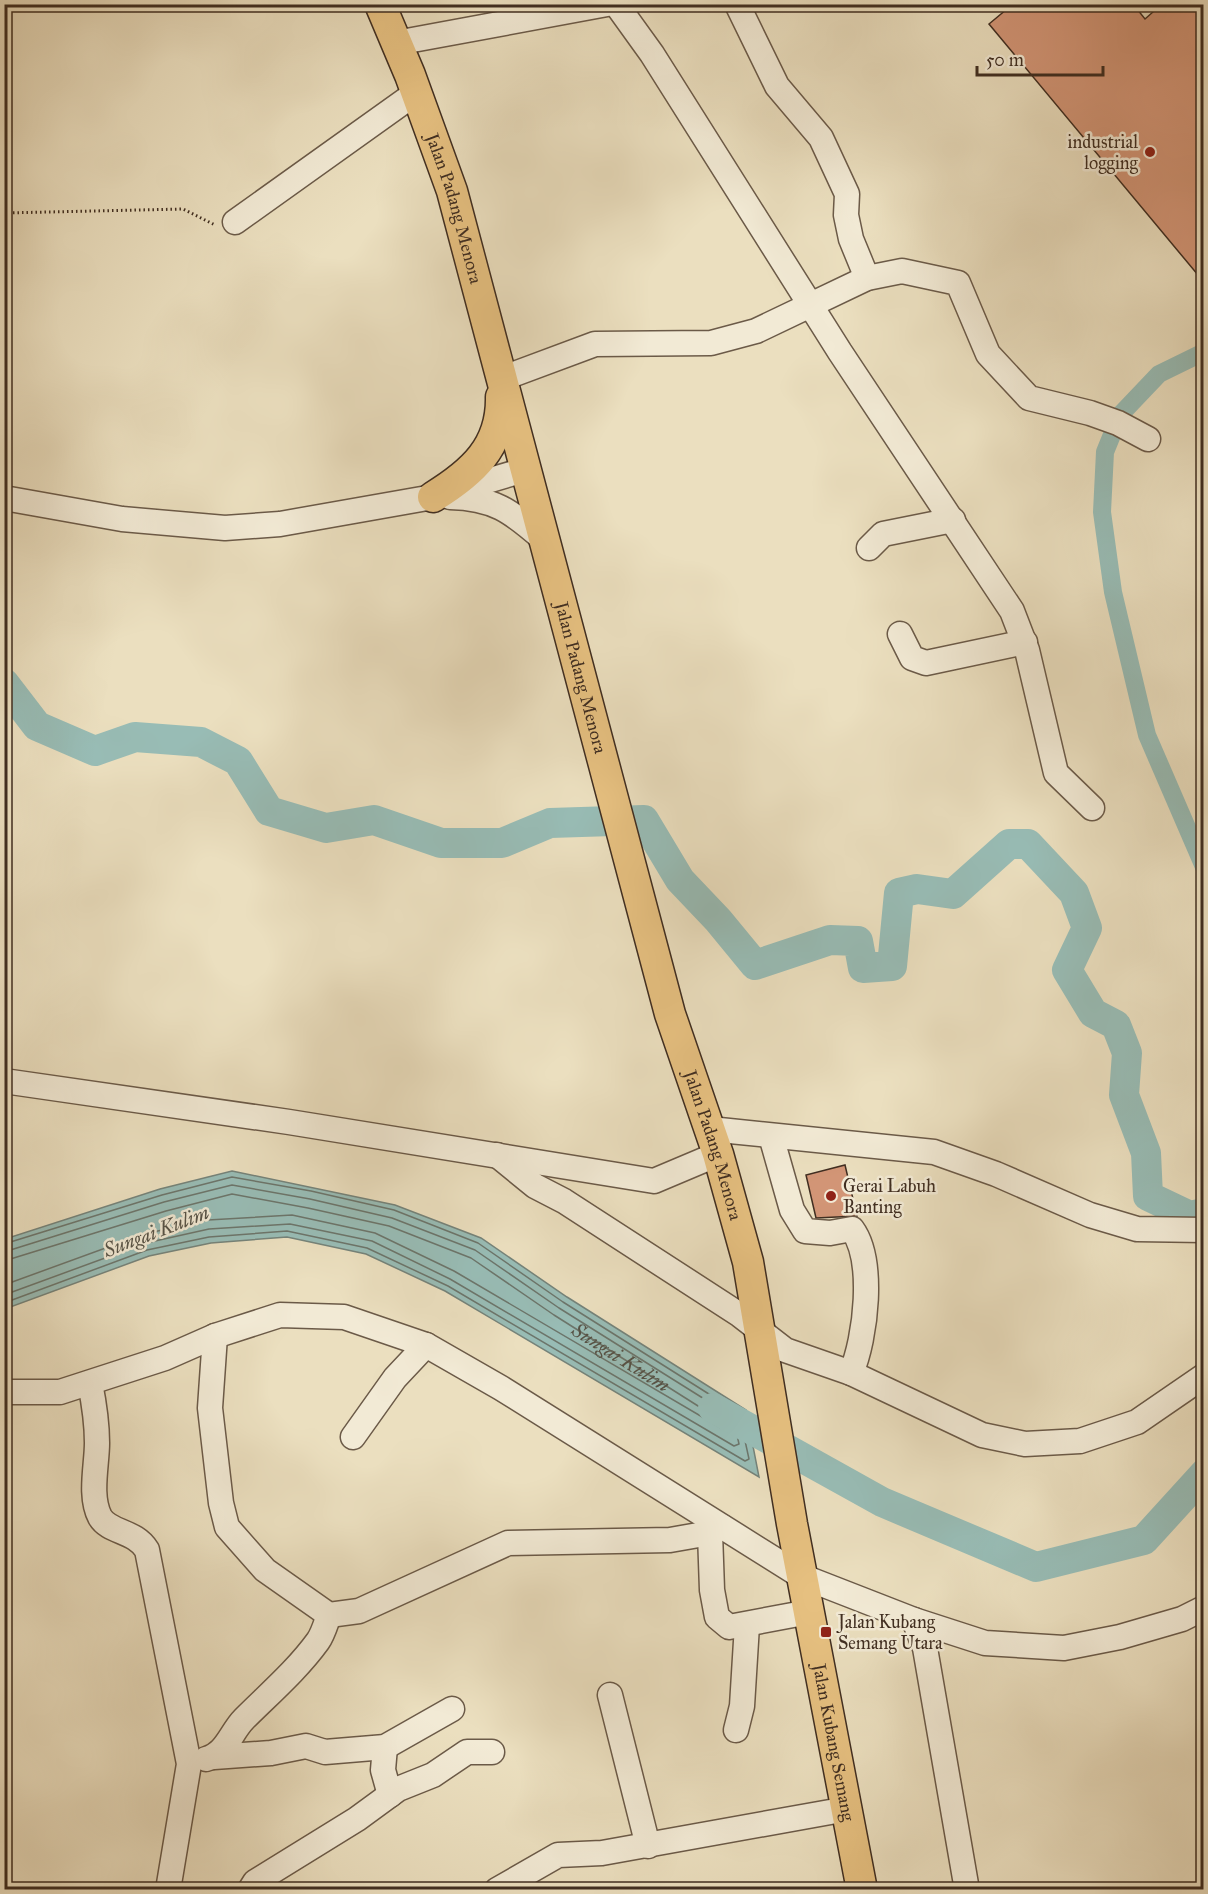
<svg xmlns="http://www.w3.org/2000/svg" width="1208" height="1894" font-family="'IM FELL Great Primer',serif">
<rect width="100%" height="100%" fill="#ebdfbf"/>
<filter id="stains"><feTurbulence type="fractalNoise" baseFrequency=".00333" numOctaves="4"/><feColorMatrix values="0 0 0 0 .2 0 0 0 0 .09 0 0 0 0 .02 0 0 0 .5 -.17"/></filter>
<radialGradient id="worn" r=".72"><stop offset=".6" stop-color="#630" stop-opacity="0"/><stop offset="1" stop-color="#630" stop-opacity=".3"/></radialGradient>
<path fill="#98bcb5" stroke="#75837a" stroke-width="1.5" d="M232,1171L395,1205L481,1238L567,1297L746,1410L759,1477L445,1291L366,1254L287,1237L211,1243L149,1256L5,1309V1239L160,1189Z"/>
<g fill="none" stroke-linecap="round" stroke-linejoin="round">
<g stroke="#6c756b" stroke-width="1.5">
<path d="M4,1244L162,1195L232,1177L311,1191L394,1210L478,1243L563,1302L739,1413L749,1459L745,1461L448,1286L367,1248L287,1231L209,1237L147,1250L4,1303"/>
<path d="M4,1252L164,1202L232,1185L310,1199L392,1218L475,1250L559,1308L733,1417L739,1444L734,1446L450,1279L372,1241L290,1224L209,1229L146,1243L4,1295"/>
<path id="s1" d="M4,1261L166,1211L232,1194L308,1208L389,1226L471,1258L554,1315L725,1423L726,1426L721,1428L454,1271L375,1233L292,1215L208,1220L144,1234L4,1285"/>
</g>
<path stroke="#98bcb5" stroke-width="18" d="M1204,352L1159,374L1120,415L1105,452L1102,512L1113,592L1147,735L1204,867"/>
<g stroke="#98bcb5" stroke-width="30">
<path d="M4,683L37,726L95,751L135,737L201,742L238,761L269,811L326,828L374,820L441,843H502L550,823L644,820L680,880L718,920L755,965L830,940L858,941L863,968L892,966L899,893L917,889L953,894L1009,844H1028L1074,893L1087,928L1067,970L1093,1013L1116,1025L1127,1053L1124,1095L1146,1153L1148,1196L1190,1216L1204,1213"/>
<path d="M713,1408L882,1502L1036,1567L1144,1540L1204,1474"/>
</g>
</g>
<g fill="#d29576" stroke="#402e21" stroke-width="1.5">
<path d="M1013,4H1133L1145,19L1162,4H1203V281L989,24Z"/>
<path d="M845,1165L857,1216L816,1218L806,1175Z"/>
</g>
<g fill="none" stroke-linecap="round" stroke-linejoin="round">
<g stroke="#6b5a48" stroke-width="27">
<g id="minor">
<path d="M616,4L652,54L840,352L1012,611L1027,650L1056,773L1092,808"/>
<path d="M737,4L777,86L821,138L847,194L846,215L851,239L867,278"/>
<path d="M396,43L607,4"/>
<path d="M235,222L417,92"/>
<path d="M501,379L595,344L711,343L756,331L867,278L902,271L958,283L988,354L1029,398L1090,413L1118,423L1148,439"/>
<path d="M450,497C494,498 511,511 543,539"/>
<path d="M4,498L122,519L225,528L280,524L433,497L524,470"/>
<path d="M869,548L883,534L953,520"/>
<path d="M900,634L912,658L926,663L1025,642"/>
<path d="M4,1081L289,1122L654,1181L718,1154"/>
<path d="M710,1129L934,1152L996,1174L1090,1215L1137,1229L1204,1230"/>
<path d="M771,1136L792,1210L805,1231L830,1233L852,1229C875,1260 866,1338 851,1373"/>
<path d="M497,1155L535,1186L564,1201L740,1315L785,1350L851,1373L982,1435L1025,1444L1080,1441L1137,1422L1204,1376"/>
<path d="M215,1336L210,1408L221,1503L227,1527L265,1570L329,1615L359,1611L508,1543L670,1540L710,1533L722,1527"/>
<path d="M90,1383C94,1403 97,1423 97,1443C97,1465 89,1496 100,1517C109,1533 135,1530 147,1550L189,1764L168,1890"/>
<path d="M4,1392H60L165,1358L215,1336L280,1315L344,1317L426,1345L501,1388L801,1576L914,1620L985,1643L1064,1648L1120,1637L1182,1619L1204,1608"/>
<path d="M353,1437L395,1378L426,1345"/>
<path d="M710,1533L712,1590L717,1617L729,1627L809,1612"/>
<path d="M914,1620L925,1648L967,1890"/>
<path d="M610,1695L648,1846"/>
<path d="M736,1730L742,1706L747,1625"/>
<path d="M385,1747L383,1770L390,1795"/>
<path d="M214,1757L271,1753L306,1746L325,1752L385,1747L452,1709"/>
<path d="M206,1759C226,1754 231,1732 244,1719C269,1694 297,1670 318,1641C323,1634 326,1623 329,1615"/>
<path d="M250,1890L255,1882L357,1819L398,1789L433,1775L467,1752H492"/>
<path d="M497,1890L558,1855L602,1853L847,1809"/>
</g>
</g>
<g stroke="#402e21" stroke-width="33">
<g id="major">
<path id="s2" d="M380,4L410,75L452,191L670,1014L718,1154L748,1262L792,1524L862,1890"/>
<path d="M433,497C472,473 502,447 501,397"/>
</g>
</g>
<path stroke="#402e21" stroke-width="3" stroke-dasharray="1.5 3" stroke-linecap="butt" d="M4,213L183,209L215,225"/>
<use href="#minor" stroke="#f2ead5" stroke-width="24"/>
<use href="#major" stroke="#e6c080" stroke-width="30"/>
</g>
<g fill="#8f2418" stroke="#f2ead5" stroke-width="2">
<circle cx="1150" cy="152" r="6"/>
<circle cx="831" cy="1196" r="6"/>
<rect x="820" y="1626" width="12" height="12" rx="3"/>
</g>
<g text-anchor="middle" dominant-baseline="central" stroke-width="5" stroke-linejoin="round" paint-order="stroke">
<g font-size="18" fill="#402e21" stroke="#f2ead5" text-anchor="start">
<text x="1138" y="142" text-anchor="end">industrial<tspan x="1138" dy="21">logging</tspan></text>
<text x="843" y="1186">Gerai Labuh<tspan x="843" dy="21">Banting</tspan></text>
<text x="838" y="1622">Jalan Kubang<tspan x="838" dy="21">Semang Utara</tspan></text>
</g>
<g font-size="18" fill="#402e21" stroke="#f2ead5">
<text stroke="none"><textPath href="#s2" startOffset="218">Jalan Padang Menora</textPath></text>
<text stroke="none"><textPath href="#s2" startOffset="704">Jalan Padang Menora</textPath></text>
<text stroke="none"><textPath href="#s2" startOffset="1190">Jalan Padang Menora</textPath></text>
<text stroke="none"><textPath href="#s2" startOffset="1800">Jalan Kubang Semang</textPath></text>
</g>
<g font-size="20" font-style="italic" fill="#565246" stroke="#f2ead5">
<text transform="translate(156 1231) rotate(-21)">Sungai Kulim</text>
<text stroke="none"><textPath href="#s1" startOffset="666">Sungai Kulim</textPath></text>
</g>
</g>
<rect width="1208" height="1894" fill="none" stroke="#ebdfbf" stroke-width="24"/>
<rect x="6" y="6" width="1196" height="1882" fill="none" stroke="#402e21" stroke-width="3"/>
<rect x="12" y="12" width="1184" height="1870" fill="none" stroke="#402e21" stroke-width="1.5"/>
<path d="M977 66v9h126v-9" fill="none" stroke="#402e21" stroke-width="3"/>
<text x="986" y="66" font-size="18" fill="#402e21" stroke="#f2ead5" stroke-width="4.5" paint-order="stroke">50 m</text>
<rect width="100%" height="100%" filter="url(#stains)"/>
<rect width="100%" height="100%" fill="url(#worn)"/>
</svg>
